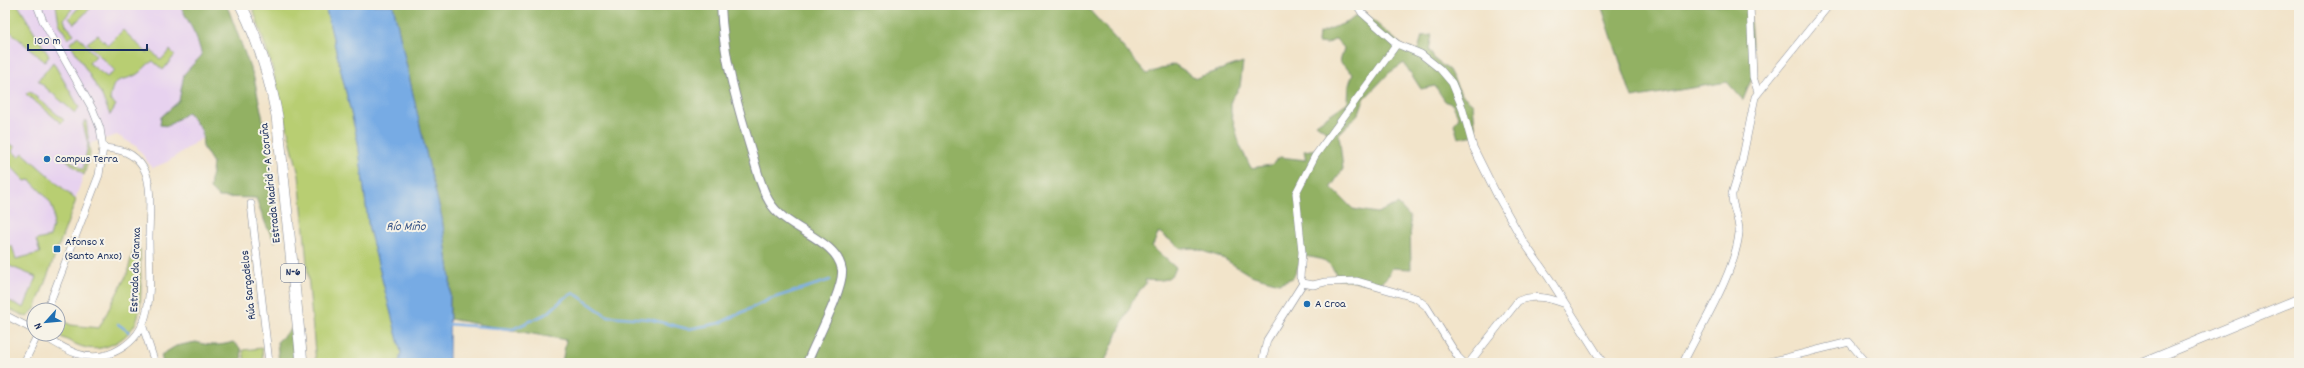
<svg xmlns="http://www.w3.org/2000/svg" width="2304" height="368" font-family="Dekko,sans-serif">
<rect width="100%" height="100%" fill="#f7f3e8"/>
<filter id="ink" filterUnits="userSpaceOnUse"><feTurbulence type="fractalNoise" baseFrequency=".025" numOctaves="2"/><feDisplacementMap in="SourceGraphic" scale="8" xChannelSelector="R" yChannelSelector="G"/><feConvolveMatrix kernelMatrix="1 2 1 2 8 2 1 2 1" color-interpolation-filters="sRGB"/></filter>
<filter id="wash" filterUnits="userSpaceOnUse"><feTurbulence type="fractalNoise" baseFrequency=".012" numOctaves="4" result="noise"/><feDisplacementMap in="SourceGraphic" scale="16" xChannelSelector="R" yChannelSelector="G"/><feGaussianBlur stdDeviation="0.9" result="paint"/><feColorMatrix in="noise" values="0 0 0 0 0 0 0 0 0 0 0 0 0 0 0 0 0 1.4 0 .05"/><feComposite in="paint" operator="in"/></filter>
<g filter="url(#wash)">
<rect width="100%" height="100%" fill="#f2e4ca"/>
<path fill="#e7d2ef" d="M5,5H180L196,36L202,55L184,74L179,101L202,131V138L167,162L152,168L137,147L117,135L91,143L88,162L63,235L34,312L27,317L5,307Z"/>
<g fill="#b8ce72" stroke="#6a7e68">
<path d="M5,5H18L49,56L45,62L5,27Z"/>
<path d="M56,5H68L72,9L64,19L66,25L74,34L68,39L59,23Z"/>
<path d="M81,5H94L74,24L69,18Z"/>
<path d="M252,5H325L358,142L369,229L401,352L399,363H316L299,175L272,67Z"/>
<path d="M123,30L147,53L150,50L161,60L170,50L175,55L163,70L153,61C146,64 143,71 136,75C118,83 113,76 110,100L116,105L110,115L102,96L70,43L78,36L96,56L89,63L107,77L115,71L87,43L98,35L108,45Z"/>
<path d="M53,62L79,107L75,113L38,81Z"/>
<path d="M29,91L64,120L61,123L26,94Z"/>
<path d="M86,120L90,154L84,175L62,156L64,155L83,170L88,144L83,124Z"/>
<path d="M5,141L15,147L12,151L19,157L23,153L76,200L35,309L27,317L5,307V299L24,308L36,277L5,264V247L12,246L16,259L40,253L36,240L50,237C60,205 50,202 30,180L25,181L5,160Z"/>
<path d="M134,247L140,249C140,271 143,296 138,317C132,337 107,352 87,348C78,346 69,341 61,337L58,333L59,319L71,325L99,328L127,274Z"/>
<path d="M262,348L263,363H245L243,350Z"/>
</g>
<g fill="#92b164" stroke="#567061">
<path d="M180,5H226L229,11L254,78L269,148L278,234L275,242L266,225L256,198L219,197L210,189L213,163L203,147L202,131L188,112L168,126L160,125L161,117L179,101L184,74L202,55L196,36Z"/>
<path d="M393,5H1085L1147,74L1174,64L1196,78L1243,62L1240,87L1231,100V112L1240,146L1251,168L1271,165L1280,157L1306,160L1304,151L1317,149L1327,132L1316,124L1348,102L1349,84L1353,74L1340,62L1344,48L1336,39L1327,44L1318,43L1319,33L1348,22L1362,11L1405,48L1418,50L1422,36L1432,35L1429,50L1435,60L1449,70L1461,94L1473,104L1476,135L1458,138L1454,124L1459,118L1453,105L1445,101L1435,86L1421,89L1404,63L1389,73L1364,99L1359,113L1339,134L1343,169L1331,187L1353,209L1377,213L1398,204L1410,217L1411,269L1392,268L1389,275L1379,285L1338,279C1330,259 1323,259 1303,256L1293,278L1279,283L1250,275L1221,257L1193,248L1182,249L1159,232L1152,247L1176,268C1170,282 1159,281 1145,280L1146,283L1134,298L1104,363H562L566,340L450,319V279L442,218L427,157Z"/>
<path d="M1601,5H1749L1754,73L1743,100L1727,82L1632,98Z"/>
<path d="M291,329L294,363H279L277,342Z"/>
<path d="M196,342C209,346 221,346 233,342L241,349L242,363H163L161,355L176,346Z"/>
</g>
<path fill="#77abe4" stroke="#496da1" d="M325,5H393L427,157L442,218L450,279L449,363H399L401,352L369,229L358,142Z"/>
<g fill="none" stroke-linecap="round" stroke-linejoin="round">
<g stroke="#77abe4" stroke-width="2.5">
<path d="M118,324L129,332"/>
<path d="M447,324L513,329L548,313L564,298L574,293L607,316L649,319L688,329L720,323L770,299L830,280"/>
</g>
</g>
</g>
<g filter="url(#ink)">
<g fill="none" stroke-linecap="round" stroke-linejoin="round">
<g stroke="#868a94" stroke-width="8">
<g id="minor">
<path d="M37,5L43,21L93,110L100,128L103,148L99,175L47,310"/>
<path d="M1357,5L1362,13L1397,44L1421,54L1440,69L1452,83L1462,107L1473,147L1497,195L1523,241L1549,278L1603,363"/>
<path d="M1750,5L1753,77L1758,92"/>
<path d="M1397,44L1315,156L1296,193L1302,252L1300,277L1303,283L1313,285L1325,282L1357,281L1416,298L1426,306L1458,357L1464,363"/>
<path d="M251,204L269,363"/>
<path d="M5,315L34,330"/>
<path d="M142,324L155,363"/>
<path d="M41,334C52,341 65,350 78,354C107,364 140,343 146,314C152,291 149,263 149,238C149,219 153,185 144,169C134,152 121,149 103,148"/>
<path d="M24,363L38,334"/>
<path d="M1262,363L1267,340L1303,283"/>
<path d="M1469,363L1518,301C1533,294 1548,297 1563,303"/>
<path d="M1683,363C1701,326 1735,273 1739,233C1740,218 1731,207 1732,194L1742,161L1755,97L1829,5"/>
<path d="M1765,363L1849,342L1867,363"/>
</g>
</g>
<g stroke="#868a94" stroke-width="10">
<path id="tertiary" d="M721,5C723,56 736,101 751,150C756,166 760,186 769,201C785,230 837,238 842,270C844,289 815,342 807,363"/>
</g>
<g stroke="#868a94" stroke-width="10">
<path id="secondary" d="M2143,363L2299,299"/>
</g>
<g stroke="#868a94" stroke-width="12">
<path id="trunk" d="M241,5C258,39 270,79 277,116L302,363"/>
</g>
<use href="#minor" stroke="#fff" stroke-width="7"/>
<use href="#tertiary" stroke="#fff" stroke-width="8"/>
<use href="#secondary" stroke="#fff" stroke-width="9"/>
<use href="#trunk" stroke="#fff" stroke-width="11"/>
</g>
</g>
<g fill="#1f6fb2" stroke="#f7f3e8" stroke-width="1.5">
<circle cx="47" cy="159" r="4"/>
<rect x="53" y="245" width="8" height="8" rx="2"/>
<circle cx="1307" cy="304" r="4"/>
</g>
<g text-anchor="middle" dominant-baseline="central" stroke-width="4" stroke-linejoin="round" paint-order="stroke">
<rect fill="#f7f3e8" stroke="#5d6a87" stroke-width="1" x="281" y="264" width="24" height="18" rx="3"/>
<g font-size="11" font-weight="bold" fill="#1b2f5e">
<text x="293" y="273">N-6</text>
</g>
<g font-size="12" fill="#1b2f5e" stroke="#f7f3e8" text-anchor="start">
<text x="55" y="159">Campus Terra</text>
<text x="65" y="242">Afonso X<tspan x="65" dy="14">(Santo Anxo)</tspan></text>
<text x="1315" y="304">A Croa</text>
</g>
<g font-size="12" fill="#1b2f5e" stroke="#f7f3e8">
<text transform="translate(271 183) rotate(-96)">Estrada Madrid - A Coruña</text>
<text transform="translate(136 270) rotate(-88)">Estrada da Granxa</text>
<text transform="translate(249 285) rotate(-96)">Rúa Sargadelos</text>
</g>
<g font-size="13" font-style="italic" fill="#375486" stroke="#f7f3e8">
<text x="406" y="227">Río Miño</text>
</g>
</g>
<rect width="2304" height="368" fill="none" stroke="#f7f3e8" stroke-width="20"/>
<g transform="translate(46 322) rotate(243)"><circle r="19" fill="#f7f3e8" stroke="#9fa5b1"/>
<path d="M0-3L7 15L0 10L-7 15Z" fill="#1f6fb2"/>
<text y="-6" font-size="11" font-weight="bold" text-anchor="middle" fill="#1b2f5e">N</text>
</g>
<path d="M28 44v6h119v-6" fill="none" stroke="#1b2f5e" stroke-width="2"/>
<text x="34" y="44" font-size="12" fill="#1b2f5e" stroke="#f7f3e8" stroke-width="3" paint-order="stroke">100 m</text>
</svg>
